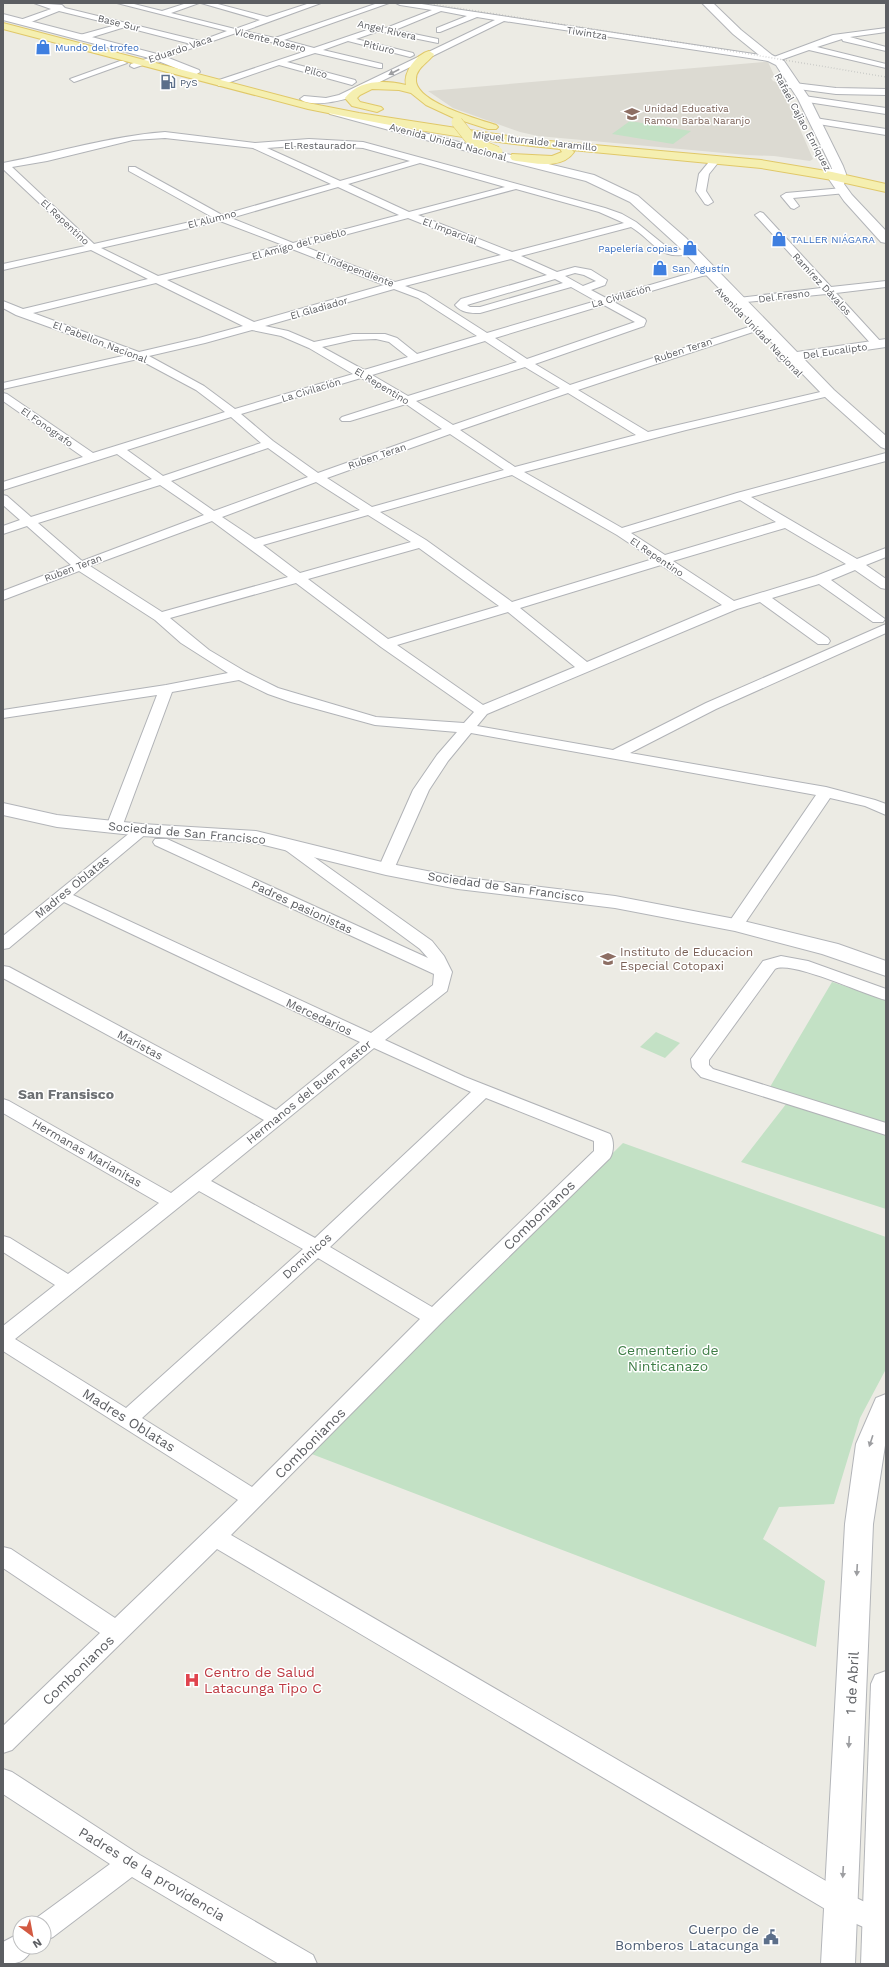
<svg xmlns="http://www.w3.org/2000/svg" width="889" height="1967" font-family="'Work Sans',sans-serif">
<rect width="100%" height="100%" fill="#ecebe4"/>
<path fill="#dcdad2" d="M764,62H768L775,77L771,78L773,81L780,83L813,159L810,161L774,156L746,155L538,136L520,132L453,108L428,91Z"/>
<g fill="#c3e1c5">
<path d="M630,121L691,131L673,144L612,134Z"/>
<path d="M832,982L886,999V1209L741,1162L790,1099L767,1092Z"/>
<path d="M656,1032L680,1043L665,1058L640,1047Z"/>
<path d="M623,1143L886,1237V1369L860,1418L834,1504L779,1507L763,1539L825,1581L816,1647L309,1453Z"/>
</g>
<g fill="none" stroke-linecap="round" stroke-linejoin="round">
<g stroke="#b1b3b7" stroke-width="2">
<g id="street">
<path d="M34,3L62,5L65,8L200,41L227,31L117,3H130L162,11L187,3H199L171,13L235,29L260,20L201,3H214L267,17L310,3H321L244,31L275,38L378,3H389L284,40L314,48L370,29L366,28V24L386,28L432,10L400,5L396,3H415L774,57L833,35L886,28V32L850,37L886,47V51L843,41L842,39L817,47L886,64V68L809,50L775,62L504,21L345,99C334,102 309,107 300,99L304,96L326,98L339,95L495,20L477,17L440,32H437V28L467,16L441,11L395,30L438,39V43L379,31L356,39L413,53L414,55L410,57L348,41L323,50L382,64V68H379L315,53L287,62L355,80L356,82L352,85L279,65L219,86L215,83L216,81L306,51L236,33L134,68L130,66L131,64L191,44L125,27L86,39H80V35L116,25L59,11L26,24H20V20L51,9Z"/>
<path d="M120,61H123L127,63L77,81L74,82L70,79Z"/>
<path d="M786,82L836,88L886,89V95L836,94L783,87L782,85Z"/>
<path d="M804,96L886,108V114L801,101L800,99Z"/>
<path d="M815,118L886,129V135L812,123V119Z"/>
<path d="M165,132L255,143L309,139L363,142L605,208L622,214L636,222L668,248L674,250L695,249L696,251L695,253C658,262 657,243 631,227L521,256L557,272L575,267L591,270L607,280L605,285L591,290L606,298L701,270L711,269L716,272L715,274L702,276L614,302L645,319L646,321L644,326L535,364L570,385L755,325L760,328L759,330L578,390L648,432L829,390L835,393L833,395L686,430L524,472L622,528L737,493L886,453V461L751,497L857,559L886,548V557L866,565L886,579V589L881,588L855,570L831,580L885,619L883,622H873L819,584L772,598L828,638L830,641L828,644H818L760,602L737,609L487,714L477,726L613,750L706,703L886,624V633L716,709L630,753L826,787L875,800L886,804V815L865,806L830,798L741,929L735,930L729,929L727,925L816,795L471,733L448,761L429,790L394,869L392,872L386,874L380,872L378,869L413,790L437,755L457,732L375,725L291,702L268,694L239,680L172,692L122,827L119,830H109L106,827L157,695L3,718V710L166,685L228,673L181,643L155,620L79,571L3,600V591L71,565L27,526L3,534V526L20,520L3,505V495L7,496L31,517L152,479L117,454L3,490V482L83,457L3,401V393L7,394L93,453L225,412L196,390L138,359L3,389V383L127,355L16,315L3,308V301L23,309L148,279L91,250L3,270V264L85,246L3,169V163C57,153 110,136 165,132ZM165,138L253,148L331,184L222,215L135,167H129V171L212,217L94,244L12,167L47,161L133,140ZM309,145L363,148L410,161L340,181L267,148ZM420,163L505,187L409,212L348,184ZM338,187L399,215L293,243L231,218ZM516,189L599,212L624,223L512,252L418,215ZM408,218L501,255L395,282L303,246ZM220,221L283,245L158,276L101,248ZM292,249L384,285L254,322L167,280ZM511,259L547,275L461,299L455,305C462,313 470,313 480,313L571,287L596,301L487,333L426,294L405,286ZM575,273L584,275L596,281L583,286L565,276ZM555,279L563,283L480,307H470L467,305ZM156,283L243,326L199,338L139,352L33,313ZM394,289L418,298L477,336L417,354L397,338L385,334H353L314,342L288,331L265,326ZM604,305L635,322L527,359L495,338ZM252,330L281,336L309,348L353,374L235,409L204,386L149,356L205,343ZM376,339L389,342L408,357L364,370L322,347L353,340ZM485,341L517,362L408,396L372,375ZM525,367L560,388L453,425L416,401ZM361,378L398,399L342,417L340,419L342,421H350L406,404L442,429L318,473L273,441L241,414ZM568,393L636,435L515,467L460,430ZM231,417L261,443L163,476L127,450ZM450,434L504,470L372,507L327,478ZM268,448L308,477L214,511L171,481ZM512,475L617,535L653,559L512,602L426,540L380,512ZM316,482L360,510L255,539L222,517ZM160,485L204,515L82,561L38,523ZM740,500L776,522L665,555L631,533ZM368,515L411,542L300,573L263,545ZM212,521L288,577L162,612L90,566ZM785,528L846,564L816,576L734,601L673,561ZM419,548L499,606L388,639L308,579ZM661,565L722,605L587,662L520,608ZM296,583L381,647L474,712L464,723L376,717L278,688L246,672L209,650L170,618ZM508,612L575,667L483,705L397,645Z"/>
<path d="M716,156L721,159L709,174L706,191L713,202L708,205L705,204L696,191L699,174L713,157Z"/>
<path d="M843,188L846,189L848,191L846,193L793,198L799,206L794,209L791,208L781,196L786,193Z"/>
<path d="M760,212L763,213L831,287L886,281V287L836,293L881,342L882,344L881,346H873L826,294L726,304L725,302L730,299L821,288L757,217L755,215Z"/>
<path d="M142,825L147,827L150,830L147,833L73,895L371,1033L433,985L434,974L155,845L153,842L155,839H167L428,958L420,949L276,843L278,840H290L432,941L444,956L452,972L447,991L385,1040L465,1077L610,1134C614,1140 614,1151 610,1158L441,1323L231,1535L850,1895L886,1912V1932L879,1934L832,1913L217,1549L12,1750L3,1753V1726L100,1633L3,1568V1547L11,1549L115,1618L238,1500L3,1351V1326L55,1285L3,1252V1236L10,1238L68,1274L159,1203L3,1113V1099L9,1101L171,1193L264,1120L3,978V966L9,967L276,1110L360,1042L64,902L9,948L3,949V936L137,827ZM374,1048L471,1092L315,1238L211,1181ZM486,1098L594,1141V1151L432,1307L330,1247ZM199,1191L303,1249L126,1408L15,1339ZM318,1258L420,1319L252,1487L142,1418Z"/>
<path d="M781,956L808,961L886,989V1000C865,995 791,960 775,969L709,1060V1065L713,1069L886,1123V1135L701,1077L692,1067L691,1059L694,1055L763,961Z"/>
<path d="M3,1769L12,1772L140,1855L313,1955L317,1964H279L132,1877L53,1937L44,1941V1923H33L35,1919L110,1864L3,1794Z"/>
<path d="M20,1933V1947H33C26,1962 18,1964 3,1964V1942Z"/>
</g>
</g>
<g stroke="#b3b5b9" stroke-width="2">
<g id="secondary">
<path d="M702,3H713L741,30L772,55L784,61L810,99L843,166L846,174L844,184L852,195L886,231V243L881,242L844,201L824,172L826,169H832L831,166L798,99L776,65L764,59L733,34Z"/>
<path d="M3,14L161,55L199,70L200,72L195,75L191,74L153,59L3,20Z"/>
<path d="M334,109L470,145L594,175L638,196L686,238L797,352L886,339V347L804,359L834,390L886,436V449L881,447L824,396L790,361H779L777,358L779,355L783,354L676,244L630,202L586,181L463,150L330,114L328,112L330,110Z"/>
<path d="M3,803L57,815L142,824L256,831L386,863L458,877L615,896L735,919L838,944L886,961V976L822,954L735,931L615,908L458,889L386,875L256,843L142,836L57,827L3,815Z"/>
<path d="M886,1394V1439L873,1524L855,1964H821L845,1524L856,1444L876,1398Z"/>
<path d="M886,1671V1964H861L871,1684L875,1675Z"/>
</g>
</g>
<g stroke="#e0c869" stroke-width="2">
<g id="primary">
<path d="M3,23L308,103L359,113L527,139L761,160L832,172L886,184V192L832,180L761,168L572,150L574,152C562,170 534,163 516,161L512,160L510,157L512,154L552,156L562,152L560,149C475,141 391,126 308,109L3,29Z"/>
<path d="M429,51L434,54C429,62 416,68 416,79C414,102 478,119 496,125L498,127L496,129H488L454,118L426,105L411,93L399,90L372,89L360,95L357,98L360,102L381,107L383,109L377,112L352,106L345,98C359,79 385,80 406,85C403,72 417,54 429,51Z"/>
</g>
</g>
<use href="#street" fill="#fff" fill-rule="evenodd"/>
<use href="#secondary" fill="#fff" fill-rule="evenodd"/>
<use href="#primary" fill="#f5efb0" fill-rule="evenodd"/>
<path stroke="#b3b4b4" stroke-width="1.5" stroke-dasharray="0.5 2.5" stroke-linecap="butt" d="M425,3L683,43L886,77"/>
<g stroke="#e0c869" stroke-width="12" stroke-linecap="butt">
<path id="primary-bridge" d="M457,122L473,142L497,152"/>
</g>
<use href="#primary-bridge" stroke="#f5efb0" stroke-width="11"/>
</g>
<defs><path id="oneway-solid" d="M-6-.8H1V-3.2L6.5 0L1 3.2V.8H-6Z"/></defs>
<g fill="#9d9ea1">
<use href="#oneway-solid" transform="translate(394 72) rotate(153)"/>
<use href="#oneway-solid" transform="translate(871 1441) rotate(108)"/>
<use href="#oneway-solid" transform="translate(857 1570) rotate(93)"/>
<use href="#oneway-solid" transform="translate(849 1742) rotate(93)"/>
<use href="#oneway-solid" transform="translate(843 1872) rotate(93)"/>
</g>
<defs>
<g id="shop-bare" transform="scale(1.2)"><path d="M-5-2.5h2.3a2.7 3.5 0 0 1 5.4 0H5L5.5 6h-11ZM-1.5-2.5h3a1.5 2.3 0 0 0-3 0Z" fill="#3f7fe0" stroke="#fff" stroke-width="2.5" paint-order="stroke"/></g>
<g id="fuel-bare" transform="scale(1.2)"><path d="M-5.5-6h7V0h2V4h1.3V-2.5L3-4.5l.8-.8L6-3V5H2.5V1h-1V6h-7ZM-4.2-4.7v3.2H.2V-4.7Z" fill="#5c6f8a" stroke="#fff" stroke-width="2.5" paint-order="stroke"/></g>
<g id="school-bare" transform="scale(1.2)"><path d="M0-5L7-2L0 1L-7-2ZM-4 1L0 2.5L4 1V4Q0 6-4 4Z" fill="#8d6e63" stroke="#fff" stroke-width="2.5" paint-order="stroke"/></g>
<g id="hospital-bare" transform="scale(1.2)"><path d="M-5-5h3v3.5h4V-5h3V5h-3V1.5h-4V5h-3Z" fill="#e0444e" stroke="#fff" stroke-width="2.5" paint-order="stroke"/></g>
<g id="civic-bare" transform="scale(1.2)"><path d="M-.6-6.5H3V-4.5H.6V-3L4-1V1h2V6H-6V1h2V-1L-.6-3ZM-1.2 2.5V6h2.4V2.5Z" fill="#5c6f8a" stroke="#fff" stroke-width="2.5" paint-order="stroke"/></g>
</defs>
<g fill-rule="evenodd">
<use href="#shop-bare" x="43" y="47"/>
<use href="#fuel-bare" x="168" y="82"/>
<use href="#school-bare" x="632" y="114"/>
<use href="#shop-bare" x="779" y="239"/>
<use href="#shop-bare" x="690" y="248"/>
<use href="#shop-bare" x="660" y="268"/>
<use href="#school-bare" x="608" y="959"/>
<use href="#hospital-bare" x="192" y="1680"/>
<use href="#civic-bare" x="771" y="1937"/>
</g>
<g text-anchor="middle" dominant-baseline="central" stroke-width="3" stroke-linejoin="round" paint-order="stroke">
<g font-size="10" fill="#5c5e62" stroke="#fff">
<text transform="translate(119 23) rotate(14)">Base Sur</text>
<text transform="translate(387 30) rotate(13)">Angel Rivera</text>
<text transform="translate(587 33) rotate(9)">Tiwintza</text>
<text transform="translate(270 40) rotate(14)">Vicente Rosero</text>
<text transform="translate(379 47) rotate(14)">Pitiuro</text>
<text transform="translate(180 49) rotate(-19)">Eduardo Vaca</text>
<text transform="translate(316 72) rotate(15)">Pilco</text>
<text transform="translate(803 122) rotate(62)">Rafael Cajiao Enríquez</text>
<text transform="translate(535 141) rotate(6)">Miguel Iturralde Jaramillo</text>
<text transform="translate(448 142) rotate(15)">Avenida Unidad Nacional</text>
<text x="320" y="145">El Restaurador</text>
<text transform="translate(212 219) rotate(-14)">El Alumno</text>
<text transform="translate(65 222) rotate(43)">El Repentino</text>
<text transform="translate(450 231) rotate(21)">El Imparcial</text>
<text transform="translate(299 244) rotate(-15)">El Amigo del Pueblo</text>
<text transform="translate(355 269) rotate(21)">El Independiente</text>
<text transform="translate(822 284) rotate(47)">Ramírez Dávalos</text>
<text transform="translate(621 296) rotate(-16)">La Civilación</text>
<text transform="translate(784 296) rotate(-7)">Del Fresno</text>
<text transform="translate(319 308) rotate(-16)">El Gladiador</text>
<text transform="translate(759 332) rotate(46)">Avenida Unidad Nacional</text>
<text transform="translate(100 342) rotate(21)">El Pabellon Nacional</text>
<text transform="translate(683 350) rotate(-18)">Ruben Teran</text>
<text transform="translate(835 351) rotate(-8)">Del Eucalipto</text>
<text transform="translate(382 386) rotate(31)">El Repentino</text>
<text transform="translate(311 390) rotate(-17)">La Civilación</text>
<text transform="translate(47 427) rotate(35)">El Fonografo</text>
<text transform="translate(377 456) rotate(-19)">Ruben Teran</text>
<text transform="translate(657 557) rotate(34)">El Repentino</text>
<text transform="translate(73 568) rotate(-21)">Ruben Teran</text>
</g>
<g font-size="10" fill="#366cbe" stroke="#fff" text-anchor="start">
<text x="55" y="47">Mundo del trofeo</text>
<text x="791" y="239">TALLER NIÁGARA</text>
<text x="678" y="248" text-anchor="end">Papelería copias</text>
<text x="672" y="268">San Agustín</text>
</g>
<g font-size="10" fill="#4e5e75" stroke="#fff" text-anchor="start">
<text x="180" y="82">PyS</text>
</g>
<g font-size="10" fill="#785e54" stroke="#fff" text-anchor="start">
<text x="644" y="108">Unidad Educativa<tspan x="644" dy="12">Ramon Barba Naranjo</tspan></text>
</g>
<g font-size="12" fill="#5c5e62" stroke="#fff">
<text transform="translate(187 833) rotate(5)">Sociedad de San Francisco</text>
<text transform="translate(72 887) rotate(-39)">Madres Oblatas</text>
<text transform="translate(506 887) rotate(8)">Sociedad de San Francisco</text>
<text transform="translate(302 907) rotate(25)">Padres pasionistas</text>
<text transform="translate(319 1017) rotate(25)">Mercedarios</text>
<text transform="translate(140 1045) rotate(28)">Maristas</text>
<text transform="translate(309 1092) rotate(-39)">Hermanos del Buen Pastor</text>
<text transform="translate(87 1153) rotate(30)">Hermanas Marianitas</text>
<text transform="translate(307 1256) rotate(-42)">Dominicos</text>
</g>
<g font-size="12" fill="#785e54" stroke="#fff" text-anchor="start">
<text x="620" y="952">Instituto de Educacion<tspan x="620" dy="14">Especial Cotopaxi</tspan></text>
</g>
<g font-size="14" font-weight="bold" fill="#6d7074" stroke="#fff">
<text x="66" y="1094">San Fransisco</text>
</g>
<g font-size="14" fill="#5c5e62" stroke="#fff">
<text transform="translate(539 1215) rotate(-44)">Combonianos</text>
<text transform="translate(129 1420) rotate(32)">Madres Oblatas</text>
<text transform="translate(310 1443) rotate(-45)">Combonianos</text>
<text transform="translate(78 1670) rotate(-44)">Combonianos</text>
<text transform="translate(852 1683) rotate(-87)">1 de Abril</text>
<text transform="translate(152 1874) rotate(31)">Padres de la providencia</text>
</g>
<g font-size="14" fill="#3f7e47" stroke="#fff">
<text x="668" y="1350">Cementerio de<tspan x="668" dy="16">Ninticanazo</tspan></text>
</g>
<g font-size="14" fill="#be3a42" stroke="#fff" text-anchor="start">
<text x="204" y="1672">Centro de Salud<tspan x="204" dy="16">Latacunga Tipo C</tspan></text>
</g>
<g font-size="14" fill="#4e5e75" stroke="#fff" text-anchor="end">
<text x="759" y="1929">Cuerpo de<tspan x="759" dy="16">Bomberos Latacunga</tspan></text>
</g>
</g>
<rect width="889" height="1967" fill="none" stroke="#5c5e62" stroke-width="8"/>
<g transform="translate(32 1935) rotate(148)"><circle r="19" fill="#ffffff" stroke="#bebfc0"/>
<path d="M0-3L7 15L0 10L-7 15Z" fill="#d35a42"/>
<text y="-6" font-size="11" font-weight="bold" text-anchor="middle" fill="#5c5e62">N</text>
</g>
</svg>
